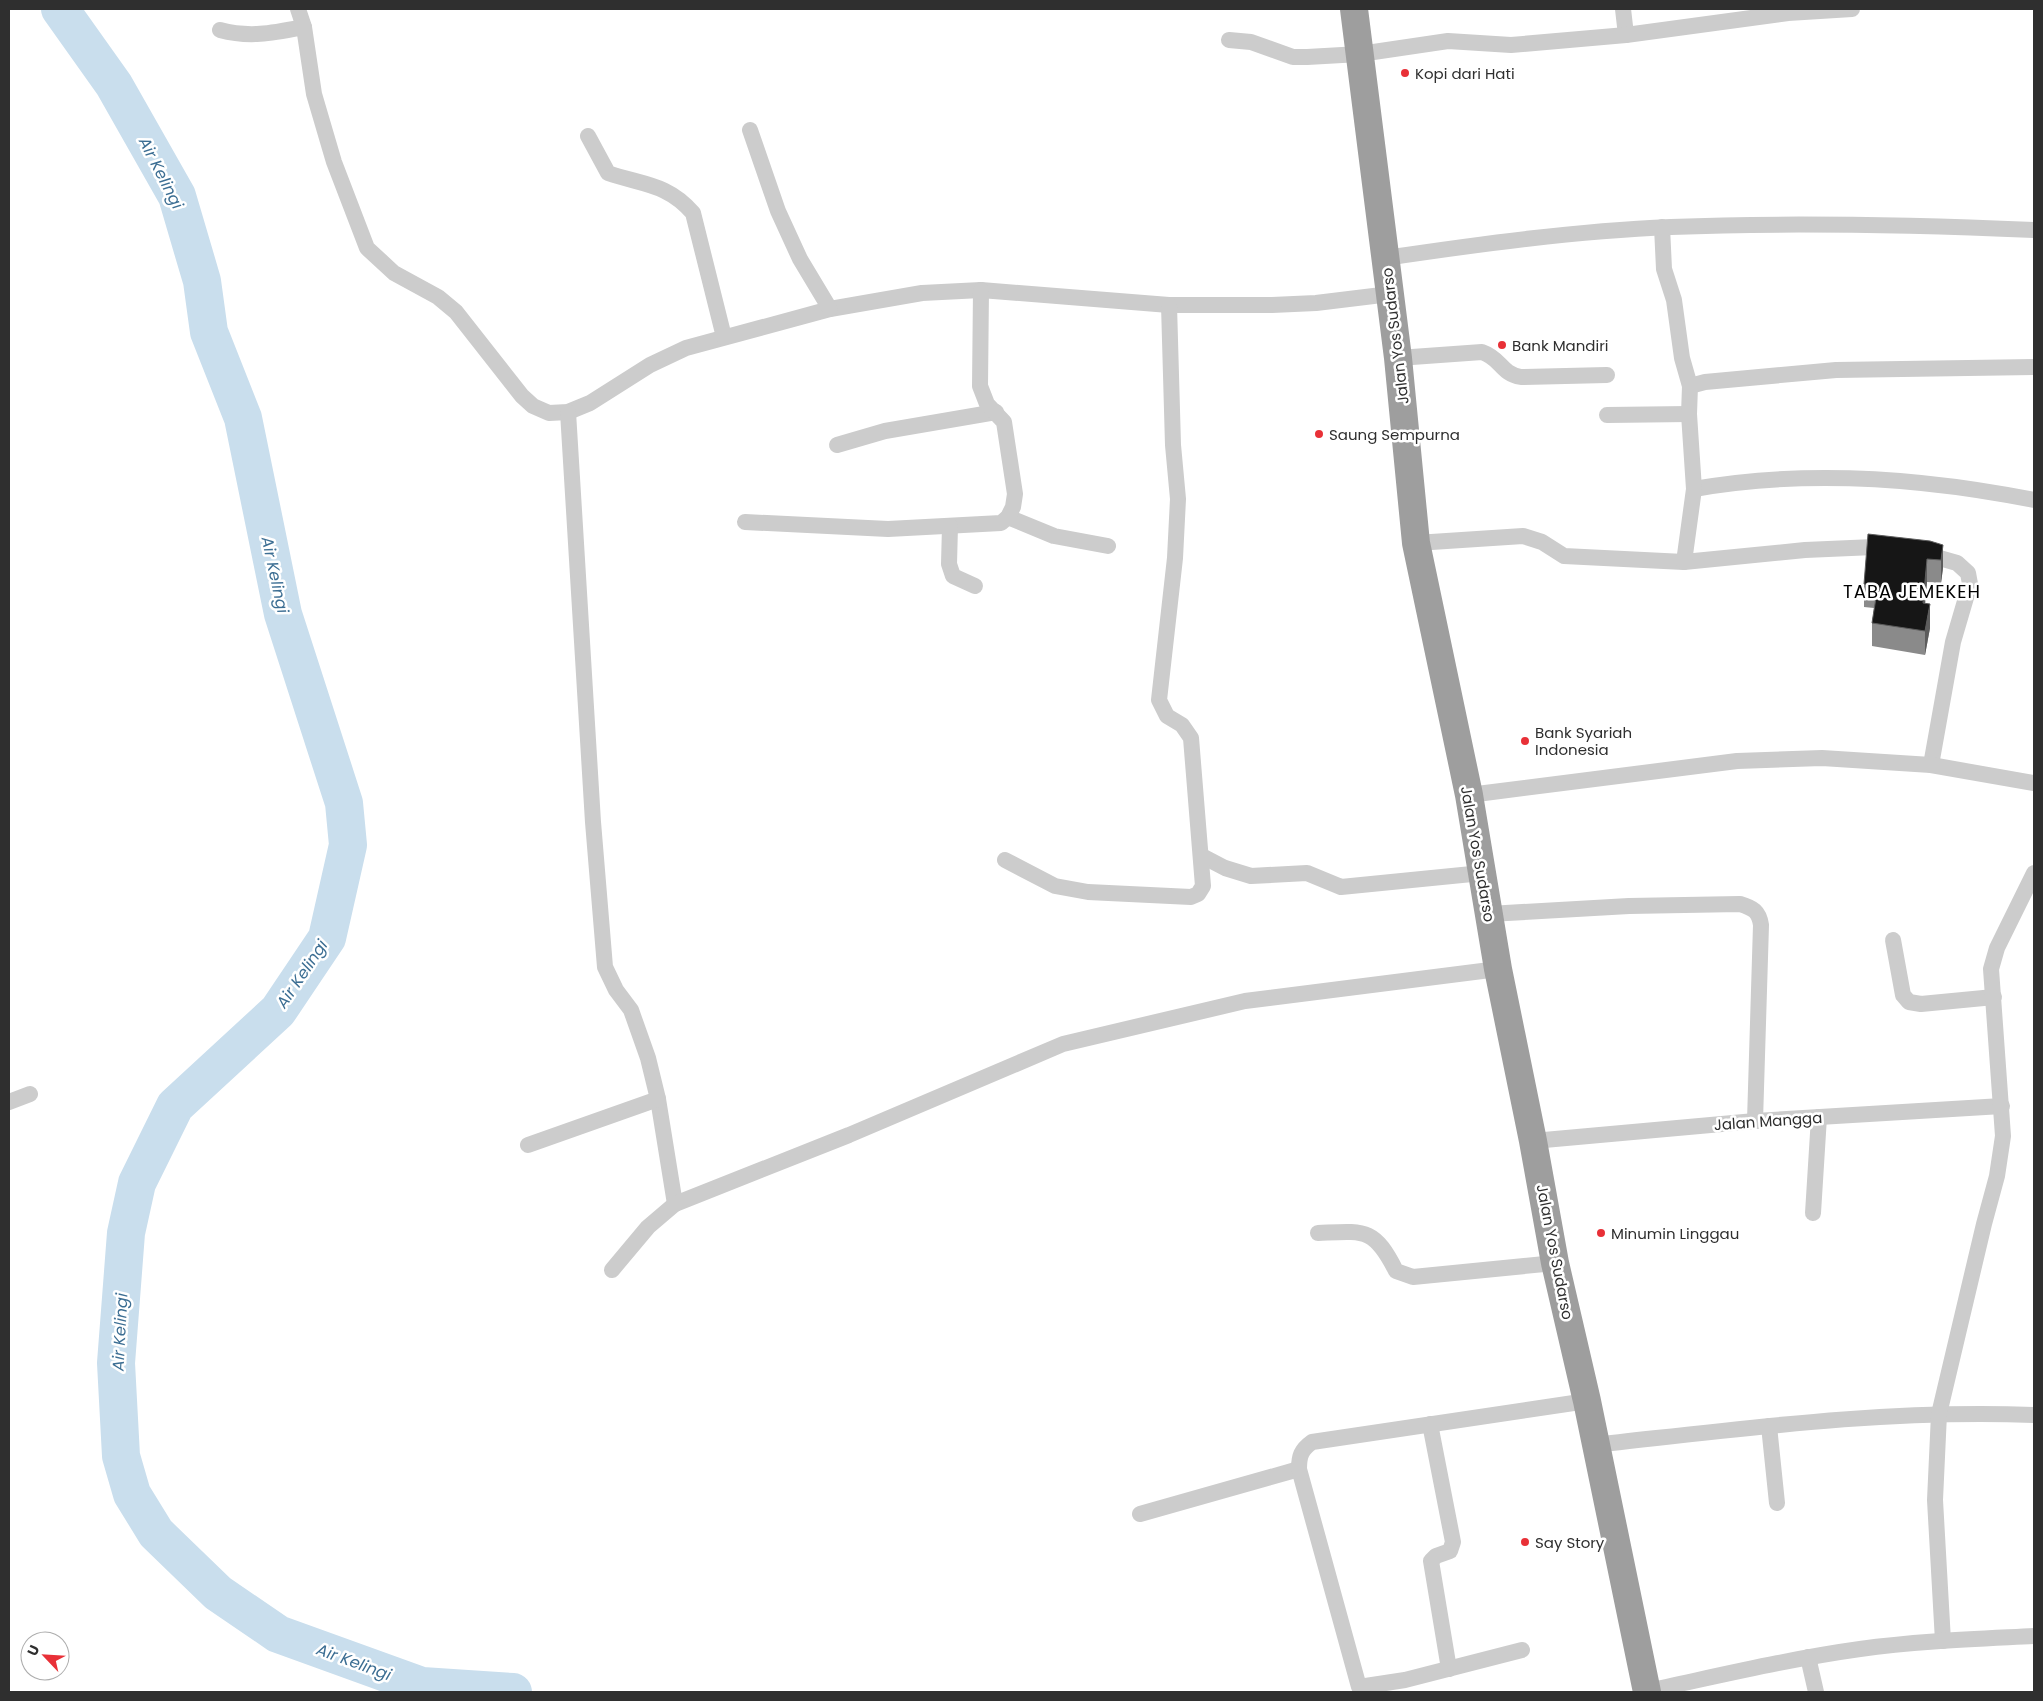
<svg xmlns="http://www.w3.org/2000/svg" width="2043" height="1701" font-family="Poppins,sans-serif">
<rect width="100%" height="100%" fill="#fff"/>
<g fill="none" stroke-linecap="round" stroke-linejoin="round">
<path stroke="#c9deed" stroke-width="38" d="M60,9L114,85L177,196L202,281L209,332L243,418L283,614L344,803L348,845L327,938L278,1011L175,1106L137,1183L126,1233L116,1363L121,1456L132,1494L156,1533L218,1593L278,1634L422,1686L513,1692"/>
<g stroke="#ccc" stroke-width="16">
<path d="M298,9L304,27"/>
<path d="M1623,9L1626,35"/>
<path d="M220,30C250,38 273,33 304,27L314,94L334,162L367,248L394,273L438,297L456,312L522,396L533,406L549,413L568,412L590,403L650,365L686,348L830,309L922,293L981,290L1169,305H1272L1316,303L1390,294"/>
<path d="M1229,40L1251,42L1293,57H1307L1360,54L1448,41L1511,45L1626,35L1788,13L1852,9"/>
<path d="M750,130L778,211L800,259L830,309"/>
<path d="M588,136L608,173C642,185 667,183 693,213L724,337"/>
<path d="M1662,227L1664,269L1674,300L1682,358L1690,386"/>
<path d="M1385,258C1480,244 1575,231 1671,227C1792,222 1913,225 2034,230"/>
<path d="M1398,358L1482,352C1502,359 1500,373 1521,377L1607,375"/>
<path d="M1607,415L1689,414"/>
<path d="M837,445L885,431L996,412"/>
<path d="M1694,489C1807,469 1923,478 2034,500"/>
<path d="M1008,517L1054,536L1108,546"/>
<path d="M745,522L888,529L1001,523L1008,517L1013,507L1015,494L1004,422L987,404L980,386L981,290"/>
<path d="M950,526L949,564L953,576L975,586"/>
<path d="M1416,543L1523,536L1542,542L1564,556L1684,562L1805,550L1874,547L1888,549"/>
<path d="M1922,553L1957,563L1968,573L1970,584L1953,642L1931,765"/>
<path d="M1684,562L1694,489L1689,414L1690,386L1705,382L1836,370L2034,367"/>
<path d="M1469,795L1737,761L1822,758L1931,765L2034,783"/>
<path d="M1202,856L1225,868L1251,876L1307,873L1341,887L1482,873"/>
<path d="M1005,860L1055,886L1088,892L1191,897L1198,894L1203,886L1191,738L1182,725L1167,716L1159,700L1175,558L1178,499L1173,445L1169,305"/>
<path d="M1489,914L1629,906L1740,904C1753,908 1759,911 1761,925L1755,1121"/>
<path d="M1893,940L1903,995L1909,1002L1921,1004L1994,997"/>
<path d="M658,1099L675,1204"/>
<path d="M9,1102L30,1094"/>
<path d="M1533,1141L1755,1121L2002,1106"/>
<path d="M528,1145L658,1099L648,1058L631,1010L616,990L605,967L593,822L568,412"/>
<path d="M1813,1213L1819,1117"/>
<path d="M1318,1233C1364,1231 1374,1227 1396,1271L1413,1277L1555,1263"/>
<path d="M612,1270L648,1227L675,1204L849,1135L1063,1044L1245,1001L1498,969"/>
<path d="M1430,1424L1453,1542L1450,1551L1436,1556L1431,1561L1449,1669"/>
<path d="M1769,1426L1777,1503"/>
<path d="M1594,1445C1741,1429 1887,1409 2034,1415"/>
<path d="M1140,1514L1299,1469"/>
<path d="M1943,1641L1935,1500L1939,1414L1984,1224L1997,1176L2003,1136L1991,969L1997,948L2034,873"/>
<path d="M1522,1650L1405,1680L1359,1687L1299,1469C1299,1456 1301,1450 1312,1442L1587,1401"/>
<path d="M1808,1657L1816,1692"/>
<path d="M1647,1691C1718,1676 1788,1659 1860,1649C1917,1641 1976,1639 2034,1636"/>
</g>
<path stroke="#9e9e9e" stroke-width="28" d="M1354,9L1398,358L1416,543L1469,795L1498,969L1533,1141L1555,1263L1587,1401L1647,1692"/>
</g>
<path fill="#8a8a8a" d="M1943,545V568L1941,583L1927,582L1925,604L1930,628L1925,655L1872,646V623L1874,608L1864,607V584Z"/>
<g fill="#5c5c5c">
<path d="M1943,545V568L1941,583V560Z"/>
<path d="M1927,559V582L1923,626V603Z"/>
<path d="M1930,604V628L1925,655V631Z"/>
</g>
<path fill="#161616" stroke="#5c5c5c" d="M1868,534L1930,541L1943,545L1941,560L1927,559L1923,603L1930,604L1925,631L1872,623L1878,585L1864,584Z"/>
<g fill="#e83037" stroke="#fff" stroke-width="2">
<circle cx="1405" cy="73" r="5"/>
<circle cx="1502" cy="345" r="5"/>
<circle cx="1319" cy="434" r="5"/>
<circle cx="1525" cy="741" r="5"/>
<circle cx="1601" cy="1233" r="5"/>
<circle cx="1525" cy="1542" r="5"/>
</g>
<g text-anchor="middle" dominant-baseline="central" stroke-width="5" stroke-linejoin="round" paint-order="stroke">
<g font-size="15" fill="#2f2f2f" stroke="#fff" text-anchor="start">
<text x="1415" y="73">Kopi dari Hati</text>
<text x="1512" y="345">Bank Mandiri</text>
<text x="1329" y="434">Saung Sempurna</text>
<text x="1535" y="732">Bank Syariah<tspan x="1535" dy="17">Indonesia</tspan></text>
<text x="1611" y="1233">Minumin Linggau</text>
<text x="1535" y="1542">Say Story</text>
</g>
<g font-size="15" fill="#2f2f2f" stroke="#fff">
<text transform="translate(1395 336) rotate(-97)">Jalan Yos Sudarso</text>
<text transform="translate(1478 854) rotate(80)">Jalan Yos Sudarso</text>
<text transform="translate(1768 1121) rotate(-4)">Jalan Mangga</text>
<text transform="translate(1555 1252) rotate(79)">Jalan Yos Sudarso</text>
</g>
<g font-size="16" font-style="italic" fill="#3c6e93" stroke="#fff">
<text transform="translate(161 173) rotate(63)">Air Kelingi</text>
<text transform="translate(275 575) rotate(78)">Air Kelingi</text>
<text transform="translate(302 974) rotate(-56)">Air Kelingi</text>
<text transform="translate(120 1332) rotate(-87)">Air Kelingi</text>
<text transform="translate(354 1662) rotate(20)">Air Kelingi</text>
</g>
<g font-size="18" letter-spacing="1" fill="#000" stroke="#fff">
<text x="1912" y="591">TABA JEMEKEH</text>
</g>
</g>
<rect width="2043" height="1701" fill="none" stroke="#2f2f2f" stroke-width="20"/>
<g transform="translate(45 1656) rotate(295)"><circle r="24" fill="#ffffff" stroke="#acacac"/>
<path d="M0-4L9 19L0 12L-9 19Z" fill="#e83037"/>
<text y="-8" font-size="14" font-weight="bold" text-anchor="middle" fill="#2f2f2f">U</text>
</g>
</svg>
